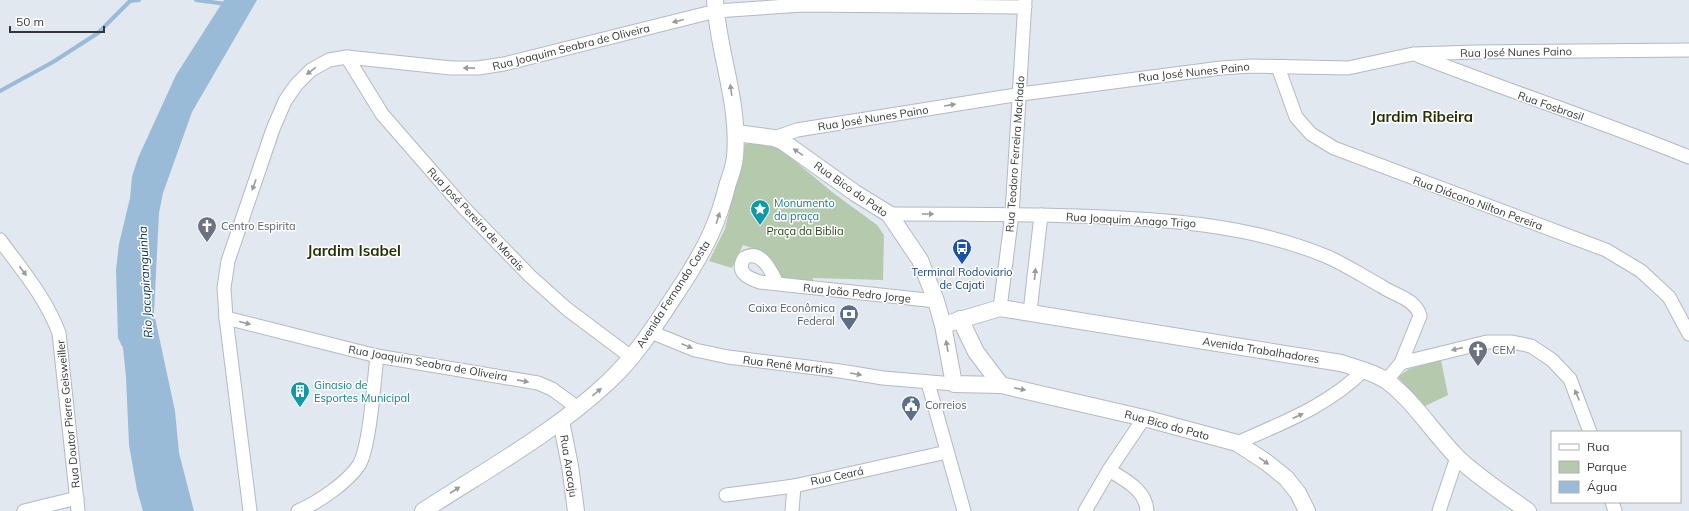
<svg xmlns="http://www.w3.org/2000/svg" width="1689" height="511" font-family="Mulish,sans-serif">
<rect width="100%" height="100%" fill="#e1e8f0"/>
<g fill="#b5c9ad">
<path d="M757,143L777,146L832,192L877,225L884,235L883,280L813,278V284L778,278L761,251L743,245L732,268L709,261L725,229L745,144Z"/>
<path d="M1441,360L1448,395L1421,408L1398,377L1409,369Z"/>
</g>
<path fill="#99bbd7" d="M224,0H257L192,112L163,193L159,213L154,313L175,411L179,453L194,511H143L137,490L129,445L126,377L123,348L118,338L116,270L119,244L130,198L132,177L138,158L176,75Z"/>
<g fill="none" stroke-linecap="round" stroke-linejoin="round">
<g stroke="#99bbd7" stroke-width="4">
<path d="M196,0L226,4"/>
<path d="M0,91L53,62L98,33L130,1L139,0"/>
</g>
<g stroke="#b2bac1" stroke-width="15">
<g id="minor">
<path d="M1419,56C1509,91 1600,121 1689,157"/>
<path d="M347,57L382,114L463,207L530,276L567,309L631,357"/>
<path d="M1278,67L1296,117L1311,134L1334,148L1606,250L1641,271L1669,297L1689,334"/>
<path d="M774,138L797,130L1021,94L1221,68L1252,66L1348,68L1413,54L1476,52L1689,50"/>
<path d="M889,214C952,214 1016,214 1079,216C1162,219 1250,224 1328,257C1346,265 1363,276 1381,286C1394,295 1416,299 1420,316L1401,363L1386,381"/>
<path d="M0,240C22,270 46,298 59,333L78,511"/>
<path d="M777,283C771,271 761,248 744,258C736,272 747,278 760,282L936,301"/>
<path d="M1000,308L1012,214L1025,0"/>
<path d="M1030,312L1041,215"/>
<path d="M226,318L250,511"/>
<path d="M651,332L695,350L728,357L840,371L883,378L954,384"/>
<path d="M1401,363L1487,342H1512L1531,346L1552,360L1570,379L1590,432"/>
<path d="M928,383L964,511"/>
<path d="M578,408L552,389L538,383L377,356L226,318L224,288L228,261L273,129L285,101L296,85L311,70L329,60L347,57L451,68H478L504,64L716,11L802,5L1025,7"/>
<path d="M1237,443C1282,423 1328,406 1364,370"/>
<path d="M1109,470C1125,480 1146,490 1147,511"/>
<path d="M726,495L794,486L947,452"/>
<path d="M1612,502L1615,511"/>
<path d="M24,511L77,498"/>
<path d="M298,511C317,503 347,483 359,465C370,447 374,380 377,356"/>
<path d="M792,511L794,486"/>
<path d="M1085,511L1109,470L1144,418"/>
<path d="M1439,511L1457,457"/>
</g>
</g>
<g stroke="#b2bac1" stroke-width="18">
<g id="tertiary">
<path d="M736,133L774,138L782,141L855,193L889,214L920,260L936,301L943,325L954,384L1001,385L1144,418L1237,443L1266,462L1286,478L1298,493L1307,511"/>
<path d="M960,319L976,352L1001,385"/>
<path d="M943,325L1000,308L1341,363C1356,368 1374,372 1387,381C1414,401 1434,434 1458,458C1479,478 1504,494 1528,511"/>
<path d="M561,421L570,466L576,511"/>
<path d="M423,511C483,472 555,432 607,383C639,354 661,316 685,280C707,245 718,223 728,183C731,175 734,166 735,157C740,103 718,53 715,0"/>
</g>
</g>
<use href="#minor" stroke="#fff" stroke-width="13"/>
<use href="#tertiary" stroke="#fff" stroke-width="16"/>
</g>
<defs><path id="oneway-solid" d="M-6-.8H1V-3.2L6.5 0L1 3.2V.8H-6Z"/></defs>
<g fill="#9a9b9c">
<use href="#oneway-solid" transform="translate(678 21) rotate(166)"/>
<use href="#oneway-solid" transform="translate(469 68) rotate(-179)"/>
<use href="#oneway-solid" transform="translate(311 71) rotate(143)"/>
<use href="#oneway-solid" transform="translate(731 90) rotate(-98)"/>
<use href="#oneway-solid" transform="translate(950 105) rotate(-9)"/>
<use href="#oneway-solid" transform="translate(798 152) rotate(-146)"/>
<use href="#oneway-solid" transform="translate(254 185) rotate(110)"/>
<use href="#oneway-solid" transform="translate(928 214)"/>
<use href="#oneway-solid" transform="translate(718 218) rotate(-72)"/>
<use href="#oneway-solid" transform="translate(23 271) rotate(53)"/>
<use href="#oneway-solid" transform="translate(1035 274) rotate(-84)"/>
<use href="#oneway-solid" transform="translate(245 323) rotate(14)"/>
<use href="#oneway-solid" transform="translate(687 346) rotate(22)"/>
<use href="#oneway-solid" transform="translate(947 346) rotate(-100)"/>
<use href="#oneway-solid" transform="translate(1457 349) rotate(167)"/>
<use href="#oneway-solid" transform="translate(856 374) rotate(10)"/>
<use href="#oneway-solid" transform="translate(523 381) rotate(11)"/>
<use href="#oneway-solid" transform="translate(1020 389) rotate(12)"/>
<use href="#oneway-solid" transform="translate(597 392) rotate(-40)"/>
<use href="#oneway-solid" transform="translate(1577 395) rotate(-113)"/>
<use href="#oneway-solid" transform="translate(1298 416) rotate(-24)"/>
<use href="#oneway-solid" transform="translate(1264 461) rotate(35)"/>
<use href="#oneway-solid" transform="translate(455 490) rotate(-33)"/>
</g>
<defs>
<g id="sight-pin" transform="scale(1)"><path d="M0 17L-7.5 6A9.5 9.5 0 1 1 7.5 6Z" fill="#0f9aa8" stroke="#fff"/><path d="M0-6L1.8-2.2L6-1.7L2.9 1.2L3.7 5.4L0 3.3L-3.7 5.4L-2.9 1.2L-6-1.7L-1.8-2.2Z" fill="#fff"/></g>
<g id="church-pin" transform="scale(1)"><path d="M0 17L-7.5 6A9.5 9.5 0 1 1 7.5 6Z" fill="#6b7280" stroke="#fff"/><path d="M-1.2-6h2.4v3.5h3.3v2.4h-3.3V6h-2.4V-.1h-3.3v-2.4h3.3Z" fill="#fff"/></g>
<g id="bus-pin" transform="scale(1)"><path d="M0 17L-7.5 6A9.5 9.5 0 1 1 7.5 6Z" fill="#1a4fb4" stroke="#fff"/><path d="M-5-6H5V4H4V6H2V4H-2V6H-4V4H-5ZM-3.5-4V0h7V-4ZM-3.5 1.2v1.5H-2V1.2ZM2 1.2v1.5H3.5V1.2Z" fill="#fff"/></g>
<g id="bank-pin" transform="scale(1)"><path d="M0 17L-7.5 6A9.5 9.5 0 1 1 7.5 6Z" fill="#5c6f8a" stroke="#fff"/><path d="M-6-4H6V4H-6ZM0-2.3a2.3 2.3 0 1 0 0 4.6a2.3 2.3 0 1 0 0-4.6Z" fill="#fff"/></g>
<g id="building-pin" transform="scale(1)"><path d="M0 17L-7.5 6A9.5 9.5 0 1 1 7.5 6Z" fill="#0f9aa8" stroke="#fff"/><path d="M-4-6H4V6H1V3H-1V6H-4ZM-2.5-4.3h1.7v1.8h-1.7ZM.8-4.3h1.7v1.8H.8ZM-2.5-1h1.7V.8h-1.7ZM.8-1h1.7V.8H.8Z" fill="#fff"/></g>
<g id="civic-pin" transform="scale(1)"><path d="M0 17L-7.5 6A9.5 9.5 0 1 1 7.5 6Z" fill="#5c6f8a" stroke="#fff"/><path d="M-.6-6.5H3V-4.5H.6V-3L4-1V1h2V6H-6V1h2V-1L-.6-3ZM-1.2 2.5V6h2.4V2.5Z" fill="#fff"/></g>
</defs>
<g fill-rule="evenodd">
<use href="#sight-pin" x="760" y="209"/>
<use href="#church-pin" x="207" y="226"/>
<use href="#bus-pin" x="962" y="248"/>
<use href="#bank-pin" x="849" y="314"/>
<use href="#church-pin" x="1478" y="350"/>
<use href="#building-pin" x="300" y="391"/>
<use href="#civic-pin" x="911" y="405"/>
</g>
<g text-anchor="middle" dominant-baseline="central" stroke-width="3" stroke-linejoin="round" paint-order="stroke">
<g font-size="11" fill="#34373a" stroke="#fff">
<text transform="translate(571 47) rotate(-14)">Rua Joaquim Seabra de Oliveira</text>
<text transform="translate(1516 52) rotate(-1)">Rua José Nunes Paino</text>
<text transform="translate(1194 72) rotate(-6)">Rua José Nunes Paino</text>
<text transform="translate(1551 106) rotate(19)">Rua Fosbrasil</text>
<text transform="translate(873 118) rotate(-9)">Rua José Nunes Paino</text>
<text transform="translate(1015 154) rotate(-86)">Rua Teodoro Ferreira Machado</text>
<text transform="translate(851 189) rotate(35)">Rua Bico do Pato</text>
<text transform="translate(1478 203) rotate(20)">Rua Diácono Nilton Pereira</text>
<text transform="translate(476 219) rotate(47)">Rua José Pereira de Morais</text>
<text transform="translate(1131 220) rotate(3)">Rua Joaquim Anago Trigo</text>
<text transform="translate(857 293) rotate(6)">Rua João Pedro Jorge</text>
<text transform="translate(673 294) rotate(-57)">Avenida Fernando Costa</text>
<text transform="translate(1261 350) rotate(9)">Avenida Trabalhadores</text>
<text transform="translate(428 363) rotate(10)">Rua Joaquim Seabra de Oliveira</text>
<text transform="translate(788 365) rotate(7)">Rua Renê Martins</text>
<text transform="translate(68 414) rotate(-96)">Rua Doutor Pierre Geisweiller</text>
<text transform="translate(1167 425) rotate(15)">Rua Bico do Pato</text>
<text transform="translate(569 466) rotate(81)">Rua Aracaju</text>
<text transform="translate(837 476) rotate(-12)">Rua Ceará</text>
</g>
<g font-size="11" fill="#0d838f" stroke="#fff" text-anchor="start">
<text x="774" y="203">Monumento<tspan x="774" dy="13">da praça</tspan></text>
<text x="314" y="385">Ginasio de<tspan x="314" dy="13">Esportes Municipal</tspan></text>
</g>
<g font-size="11" fill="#5b616d" stroke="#fff" text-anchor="start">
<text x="221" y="226">Centro Espirita</text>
<text x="1492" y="350">CEM</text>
</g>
<g font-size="11" fill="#234413" stroke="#fff">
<text x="805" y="231">Praça da Biblia</text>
</g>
<g font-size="11" fill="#164399" stroke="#fff">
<text x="962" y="272">Terminal Rodoviario<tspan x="962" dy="13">de Cajati</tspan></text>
</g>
<g font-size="11" fill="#4e5e75" stroke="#fff" text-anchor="end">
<text x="835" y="308">Caixa Econômica<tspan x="835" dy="13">Federal</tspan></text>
<text x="925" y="405" text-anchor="start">Correios</text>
</g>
<g font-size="12" font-style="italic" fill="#07324e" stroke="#fff">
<text transform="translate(145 282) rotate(-93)">Rio Jacupiranguinha</text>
</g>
<g font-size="15" font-weight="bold" fill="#1f3200" stroke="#fff">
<text x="1422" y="116">Jardim Ribeira</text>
<text x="354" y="250">Jardim Isabel</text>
</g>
</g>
<rect x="1551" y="431" width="130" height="72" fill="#ffffff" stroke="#aeafb0"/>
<rect x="1559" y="444" width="20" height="6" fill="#ffffff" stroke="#aeafb0"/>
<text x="1587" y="451" font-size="12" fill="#34373a">Rua</text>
<rect x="1559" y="461" width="20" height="12" fill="#b5c9ad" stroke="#aeafb0"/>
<text x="1587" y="471" font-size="12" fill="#34373a">Parque</text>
<rect x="1559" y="481" width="20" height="12" fill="#99bbd7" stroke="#aeafb0"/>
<text x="1587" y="491" font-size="12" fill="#34373a">Água</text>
<path d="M10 26v6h94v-6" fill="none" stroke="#34373a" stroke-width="2"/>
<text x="16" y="26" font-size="12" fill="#34373a" stroke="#ffffff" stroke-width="3" paint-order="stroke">50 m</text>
</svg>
